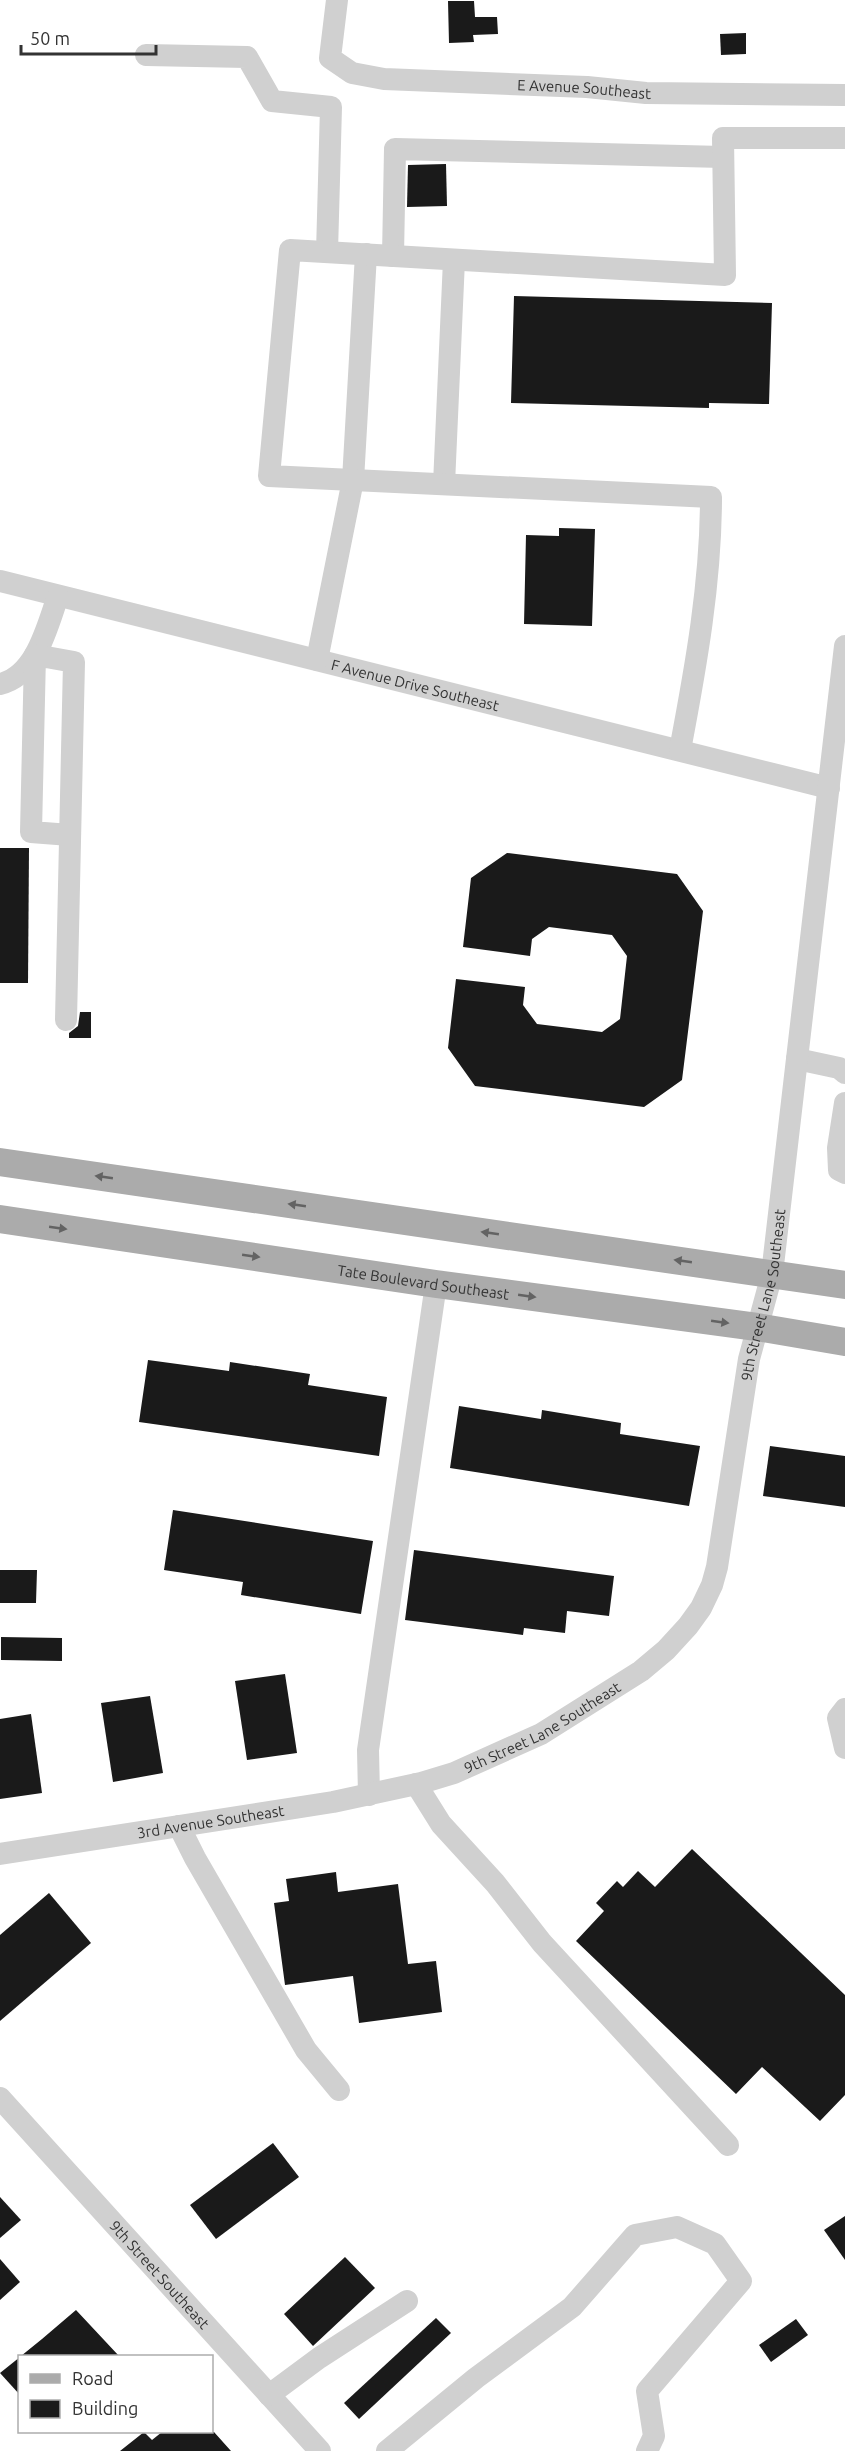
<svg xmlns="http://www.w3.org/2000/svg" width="845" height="2451" font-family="Ubuntu,sans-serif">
<rect width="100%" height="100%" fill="#fff"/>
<g fill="#1a1a1a">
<path d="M448,1H474L475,17H497L498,34L473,35L474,42L449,43Z"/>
<path d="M746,33V54L721,55L720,34Z"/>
<path d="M446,164L447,206L407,207L408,165Z"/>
<path d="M514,296L772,303L769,404L709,403V408L511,403Z"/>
<path d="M559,528L595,529L592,626L524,624L526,535L559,536Z"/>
<path d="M0,848H29L28,983H0Z"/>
<path d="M507,853L677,874L703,911L682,1080L644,1107L475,1086L448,1048L456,979L525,987L523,1005L537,1024L602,1032L620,1019L627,956L612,935L549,927L532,939L530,956L463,947L471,878Z"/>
<path d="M80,1012H91V1038H69V1033L78,1026Z"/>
<path d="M148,1360L229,1371L230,1362L310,1374L308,1385L387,1397L379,1456L139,1422Z"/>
<path d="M459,1406L541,1419L542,1410L621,1423L620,1434L700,1446L689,1506L450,1468Z"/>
<path d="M770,1446L845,1456V1507L763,1496Z"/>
<path d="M173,1510L373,1541L361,1614L241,1595L243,1582L164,1570Z"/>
<path d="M414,1550L614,1576L609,1616L567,1611L565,1633L524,1628L523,1635L405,1620Z"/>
<path d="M0,1570H37L36,1603H0Z"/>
<path d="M1,1637L62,1638V1661L1,1660Z"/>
<path d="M285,1674L297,1753L247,1760L235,1681Z"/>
<path d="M150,1696L163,1773L113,1782L101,1703Z"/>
<path d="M31,1714L42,1793L0,1799V1719Z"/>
<path d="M692,1849L845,1995V2095L820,2121L762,2067L736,2094L576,1941L604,1911L596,1903L617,1881L623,1887L638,1871L655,1887Z"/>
<path d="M336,1872L338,1892L398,1884L408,1964L436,1961L442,2012L359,2023L353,1976L285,1985L274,1903L289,1901L286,1879Z"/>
<path d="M49,1893L91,1943L0,2021V1935Z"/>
<path d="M273,2143L299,2177L216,2239L190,2205Z"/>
<path d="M0,2197L21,2220L0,2238Z"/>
<path d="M845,2216V2260L824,2230Z"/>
<path d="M345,2257L375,2288L313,2346L284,2314Z"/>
<path d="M0,2259L20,2282L0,2300Z"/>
<path d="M76,2310L119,2356H21L42,2339Z"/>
<path d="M436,2318L451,2333L359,2419L344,2403Z"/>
<path d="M796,2319L808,2335L771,2362L759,2345Z"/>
<path d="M20,2357V2395L0,2373Z"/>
<path d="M144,2432L152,2440L162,2432H214L231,2451H120Z"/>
</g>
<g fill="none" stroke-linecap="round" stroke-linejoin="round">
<g stroke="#d0d0d0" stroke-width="22">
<path id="s1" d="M337,0L330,58L352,73L384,79L587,87L646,93L845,95"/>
<path d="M146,55L247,57L272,101L331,107L327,252"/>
<path d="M393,256L395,149L723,157"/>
<path d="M444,484L454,260"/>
<path id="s2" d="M0,581L829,788"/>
<path d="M317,660L353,480L366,254"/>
<path d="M0,684C36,676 47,627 58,596"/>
<path d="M680,750C696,666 711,582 711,497L269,476L290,250L725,275L723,138H845"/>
<path d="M66,1020L74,662L35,655L31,832L70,835"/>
<path d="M797,1059L839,1068L845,1073"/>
<path d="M845,1103L838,1148L839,1170L845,1173"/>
<path d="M845,1709L838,1718L845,1748"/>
<path d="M416,1784L441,1824L495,1883L542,1943L728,2145"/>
<path d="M369,1795L368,1750L436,1284"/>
<path d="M179,1826L195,1858L306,2050L339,2090"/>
<path id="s3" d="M0,1854L333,1802L421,1783L454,1773L541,1734L641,1671L666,1650L688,1626L701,1608L712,1585L717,1567L749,1359L772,1274L845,646"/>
<path id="s4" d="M0,2098L320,2451"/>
<path d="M269,2395L319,2358L407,2301"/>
<path d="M387,2451L476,2378L572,2307L635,2235L677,2227L715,2244L741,2281L647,2391L654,2436L647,2451"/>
</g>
<g stroke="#ababab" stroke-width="28">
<path d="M0,1162L845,1285"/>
<path id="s5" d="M0,1219L436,1284L757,1327L845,1342"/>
</g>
</g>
<defs><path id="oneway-solid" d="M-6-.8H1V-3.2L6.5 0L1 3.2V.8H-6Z" transform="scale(1.5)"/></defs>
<g fill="#636363">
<use href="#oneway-solid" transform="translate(104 1177) rotate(-172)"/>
<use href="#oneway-solid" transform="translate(297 1205) rotate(-172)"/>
<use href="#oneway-solid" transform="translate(58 1228) rotate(8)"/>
<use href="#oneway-solid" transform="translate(490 1233) rotate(-172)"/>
<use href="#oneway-solid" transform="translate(251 1256) rotate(8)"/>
<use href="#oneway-solid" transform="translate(683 1261) rotate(-172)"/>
<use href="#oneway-solid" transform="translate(527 1296) rotate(8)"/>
<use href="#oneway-solid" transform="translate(720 1322) rotate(8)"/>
</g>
<g text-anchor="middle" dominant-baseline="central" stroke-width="6" stroke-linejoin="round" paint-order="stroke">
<g font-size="15" fill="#333" stroke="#fff">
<text stroke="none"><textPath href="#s1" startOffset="318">E Avenue Southeast</textPath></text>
<text stroke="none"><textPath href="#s2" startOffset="428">F Avenue Drive Southeast</textPath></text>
<text stroke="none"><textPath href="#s5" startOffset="428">Tate Boulevard Southeast</textPath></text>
<text stroke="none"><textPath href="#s3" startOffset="1083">9th Street Lane Southeast</textPath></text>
<text stroke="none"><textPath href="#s3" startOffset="561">9th Street Lane Southeast</textPath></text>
<text stroke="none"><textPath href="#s3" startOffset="213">3rd Avenue Southeast</textPath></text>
<text stroke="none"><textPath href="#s4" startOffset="238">9th Street Southeast</textPath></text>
</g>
</g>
<rect x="18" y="2355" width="195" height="78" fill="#ffffff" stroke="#adadad" stroke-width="1.5"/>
<rect x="30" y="2374" width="30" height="9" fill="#ababab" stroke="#adadad" stroke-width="1.5"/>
<text x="72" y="2385" font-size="18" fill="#333333">Road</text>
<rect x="30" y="2400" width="30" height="18" fill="#1a1a1a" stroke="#adadad" stroke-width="1.5"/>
<text x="72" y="2415" font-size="18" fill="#333333">Building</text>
<path d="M21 45v9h135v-9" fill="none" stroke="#333333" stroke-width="3"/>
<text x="30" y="45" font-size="18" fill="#333333" stroke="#ffffff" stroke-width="4.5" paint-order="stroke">50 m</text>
</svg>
